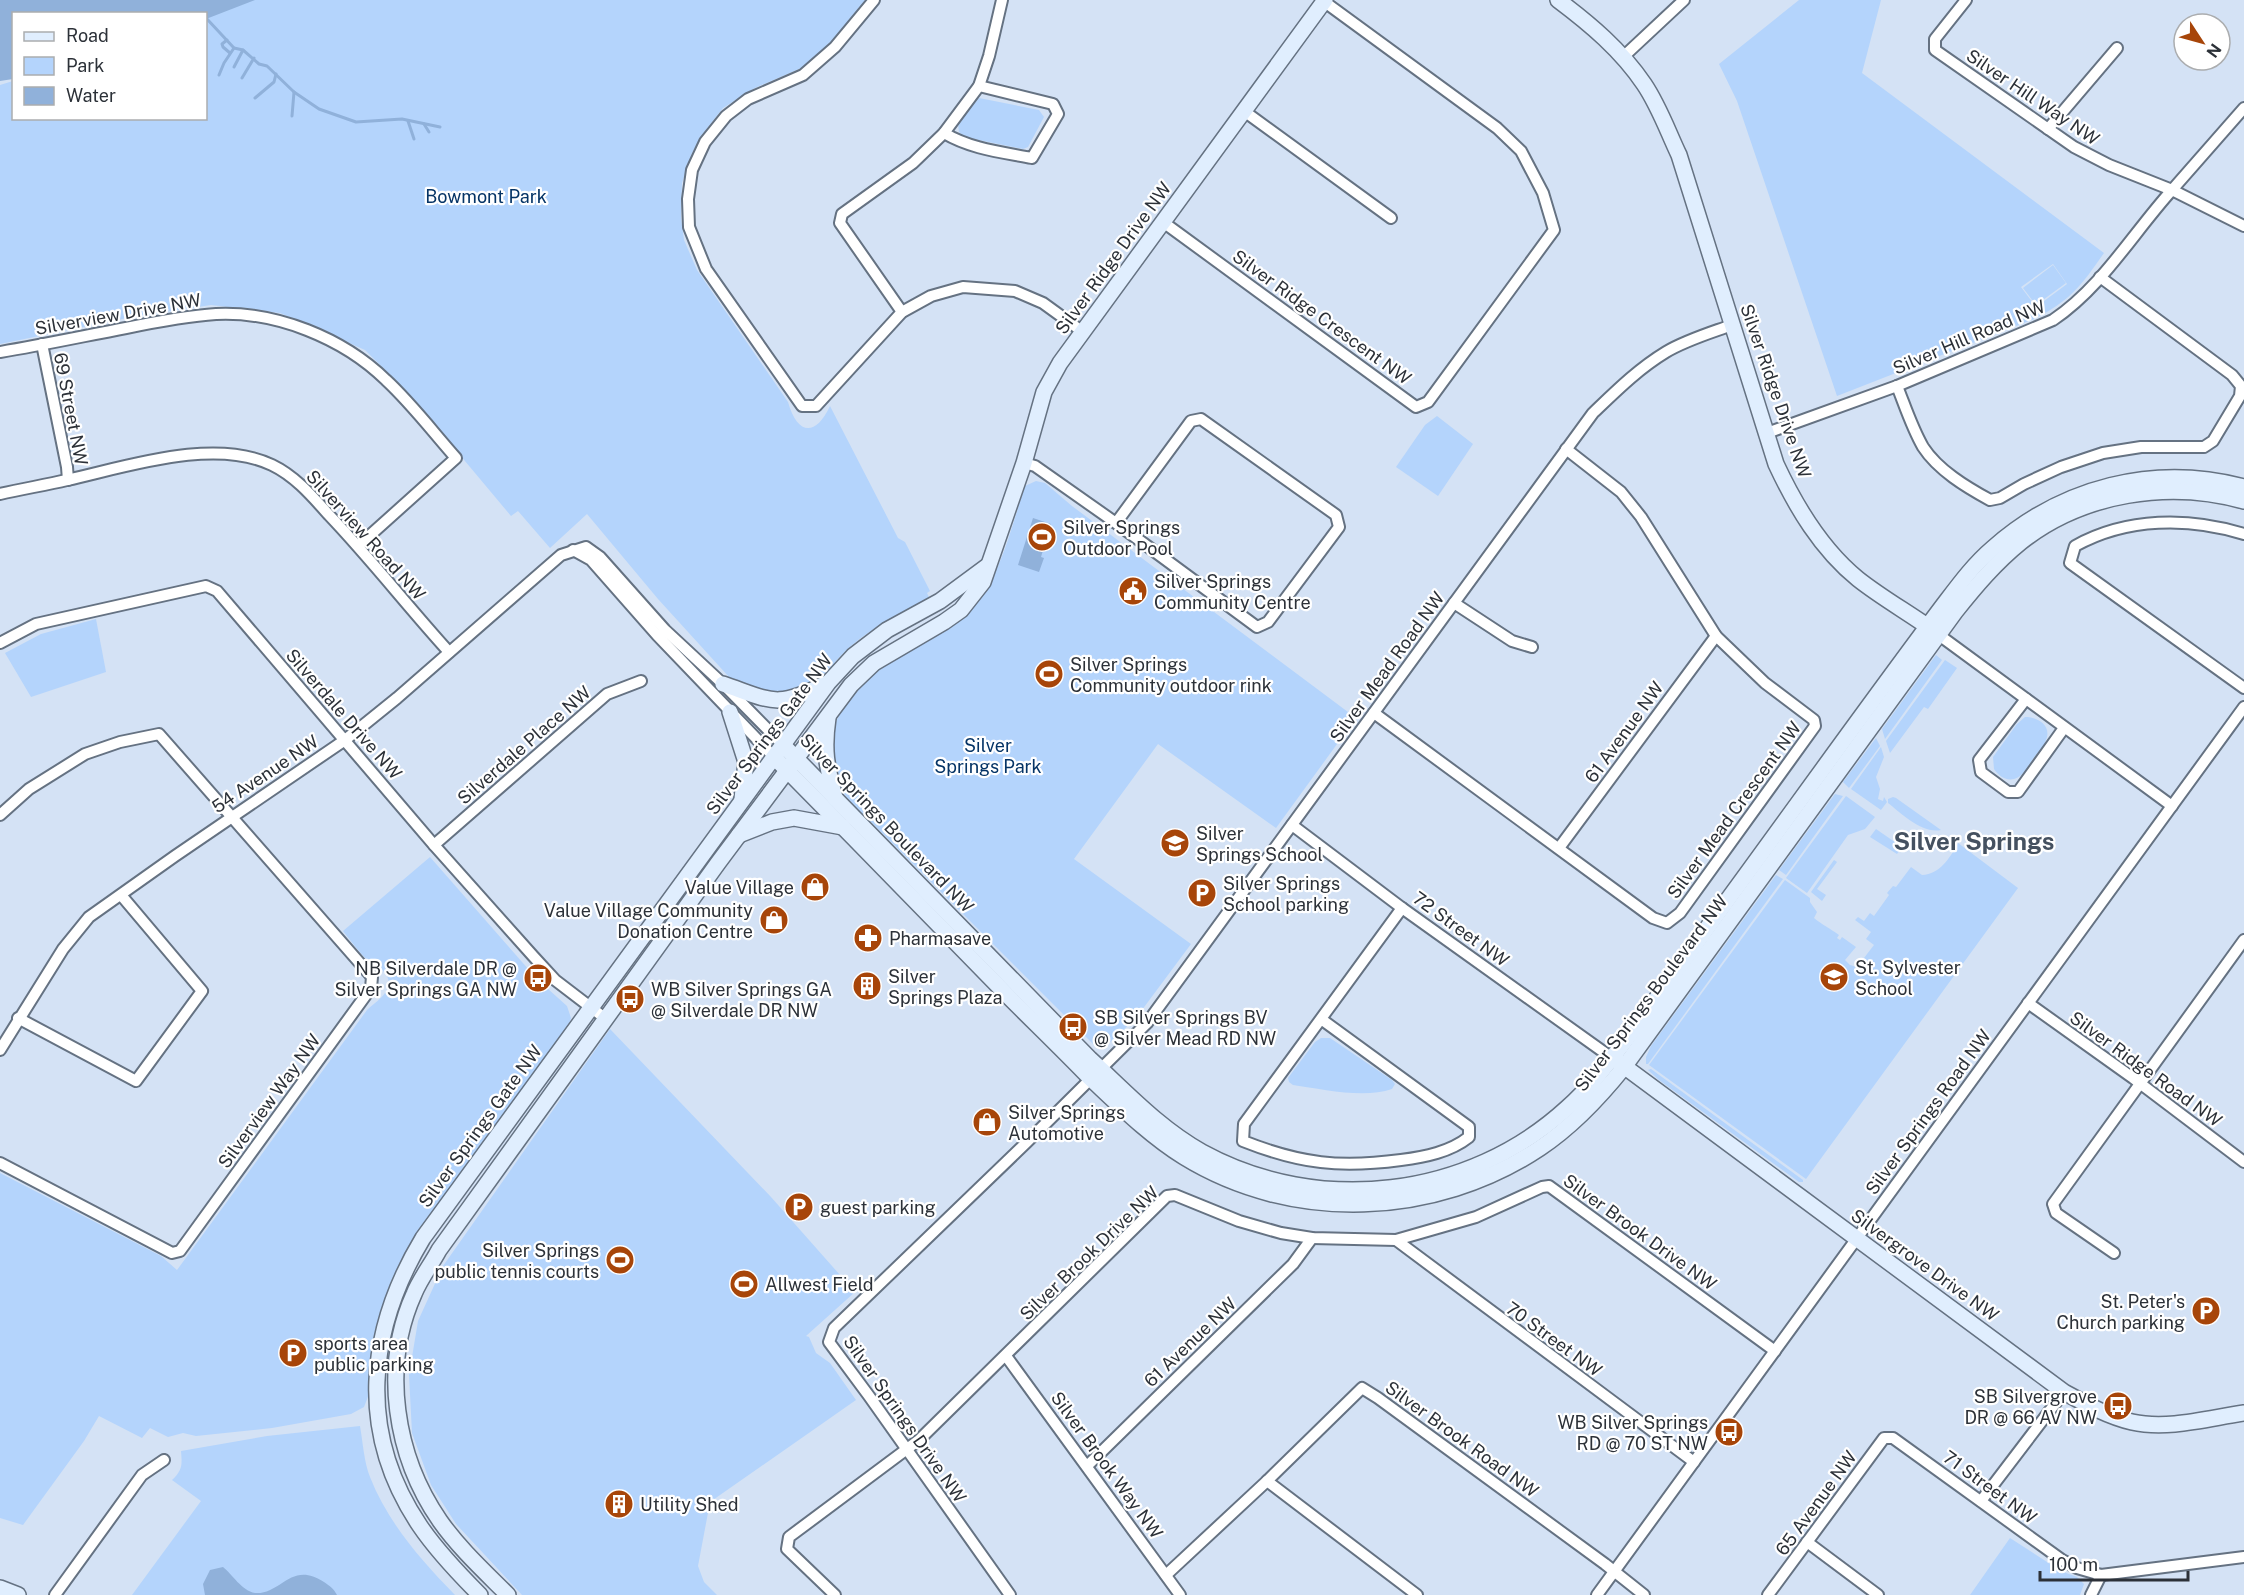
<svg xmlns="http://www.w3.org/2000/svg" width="2244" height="1595" font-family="'Public Sans',sans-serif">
<rect width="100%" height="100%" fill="#d4e2f5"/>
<g fill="#b4d4fc" fill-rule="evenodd">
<path d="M251,0H868L825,49L806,66L755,88L723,108L702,135L692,153L682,183L681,218L684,240L697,270L788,402C797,434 815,438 830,406L898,538L905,542L930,591L927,593L930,599C902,613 874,626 851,646C838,657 828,672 815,682C790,702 753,695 729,677L658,599L587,514L550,548L518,511L511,516L408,393L365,350L280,313L211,305L132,317L0,344V85L13,81L14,118H206V17Z"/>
<path d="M1799,0H1881L1862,73L2104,253C2081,286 2071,300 2034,319L1837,396L1737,101L1719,64ZM2053,264L2067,284L2036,307L2021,287Z"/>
<path d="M979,98L1039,110L1044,117L1028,147L1023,149L964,137L959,132L958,124Z"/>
<path d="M2053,265L2066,283L2036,305L2023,288Z"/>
<path d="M1437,416L1473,444L1438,496L1396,467L1425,425Z"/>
<path d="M1036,481L1045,483L1072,506L1356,718L1276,828L1158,744L1074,859L1191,944L1136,1018L1106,1046H1095L850,801C846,796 842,792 839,786C835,779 830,750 831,741C833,711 868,674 893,659C918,643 949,634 970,611C1001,578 1011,527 1025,486Z"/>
<path d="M96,619L106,672L31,697L5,653L41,634Z"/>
<path d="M1936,655L1942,660L1885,739L1882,729Z"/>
<path d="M1945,660L1957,668L1928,709L1924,707L1890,753L1886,741Z"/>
<path d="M2025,717C2038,717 2052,726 2046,740C2044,747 2037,753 2033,759C2028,766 2023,777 2014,779C2005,781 1998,775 1994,769L1993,757L2017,724Z"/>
<path d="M1876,738L1880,746L1849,788L1843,782Z"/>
<path d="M1881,747L1884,757L1876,777L1880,789L1878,799L1883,801L1884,797L1887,802L1881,810L1851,789Z"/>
<path d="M1835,794L1843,796L1786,875L1779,870Z"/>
<path d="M1846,796L1875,817L1865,829L1848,835L1807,893L1786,878Z"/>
<path d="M1893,797L1896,798L1941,830C1922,834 1901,813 1888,803V799Z"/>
<path d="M1876,829L1902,847L1897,854L1870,837Z"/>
<path d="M1958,843L2018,888L1806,1179L1649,1065L1785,880L1810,898V902L1817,912L1814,918C1821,924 1831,929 1839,935L1837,938L1840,940L1842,937L1856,947L1845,960L1850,965L1857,967L1874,945L1866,939L1871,932L1855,920L1858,917L1864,921L1870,913L1874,916L1889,895L1887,893L1893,886L1896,887L1911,867L1922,875C1940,874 1950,858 1958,843Z"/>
<path d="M430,857L537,979L567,1006L571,1018L568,1028L412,1244L391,1281L376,1327L371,1355V1389L364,1407L351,1414L272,1428L196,1436L183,1433L168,1437L150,1428L142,1438L99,1416L84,1441L23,1525L0,1518V1173L161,1256L177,1270L367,1010C378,1000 398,988 384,972C380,967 373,965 368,961C359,952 351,941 343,931Z"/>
<path d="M1834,860L1837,862L1817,889L1826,895L1822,901L1811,892Z"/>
<path d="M1776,875L1783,879L1648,1064H1646V1057L1651,1046Z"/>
<path d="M610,1029L771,1197L855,1292L806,1336L809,1337L816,1353L830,1363L856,1400L710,1502L698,1566L704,1582L717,1595H522L456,1524L431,1485L412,1433L409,1375L418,1321L443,1266Z"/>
<path d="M1321,1038H1330L1392,1080L1395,1084L1392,1089C1364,1099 1322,1089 1293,1085L1289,1082L1288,1078L1315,1042Z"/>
<path d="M1651,1069L1803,1180V1182H1799L1659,1080L1648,1070Z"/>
<path d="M360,1426C363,1443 364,1462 370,1477C388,1523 421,1560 455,1595H132L201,1501L172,1480C183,1470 182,1464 181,1451L267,1436Z"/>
<path d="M2010,1538L2061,1571L2077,1577L2084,1584L2080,1595H1970Z"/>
</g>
<g fill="#90b1da">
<path d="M0,0H255L206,19V14H14L13,79L0,81Z"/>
<path d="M1033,518L1051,524L1041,557L1044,558L1039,572L1018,565Z"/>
<path d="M223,1567C232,1574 242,1591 255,1593C281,1595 291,1560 324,1582C330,1586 334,1589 337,1595H205L203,1584L210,1570Z"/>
</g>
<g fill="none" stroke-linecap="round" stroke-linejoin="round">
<g stroke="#90b1da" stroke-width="3">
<path d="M207,19L234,48L243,50L259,64L267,66L294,92L319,109L356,122L402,119L440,127"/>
<path d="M227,40L222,44L223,47L230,53"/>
<path d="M234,67L243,50"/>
<path d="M219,75L224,63L234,48"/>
<path d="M242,78L254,58"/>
<path d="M255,98L274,82L276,74"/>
<path d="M292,116L294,92"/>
<path d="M408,121L414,139"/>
<path d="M424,124L429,132"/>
</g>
<g stroke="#657282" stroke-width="14">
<g id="street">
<path d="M874,0L835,47L803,75L748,99L726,116L705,142L692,170L688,199L689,227L706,269L802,406H816L902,312L931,296L963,287L1015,291L1043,303L1083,332"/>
<path d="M1966,0L1935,39V50L2074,147L2109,165L2172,190L2244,108"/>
<path d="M1623,57L1684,0"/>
<path d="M1244,111L1391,218"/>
<path d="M2048,129L2117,48"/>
<path d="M944,133C971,149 1001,152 1032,158L1058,114L1053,104L979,86"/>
<path d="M1163,222L1416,407L1428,402L1554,230L1543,193L1521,151L1497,128L1322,0"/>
<path d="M902,312L840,223L842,214L913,163L944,133L979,86L989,56L1002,0"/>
<path d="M42,344L67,467L68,480"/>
<path d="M0,352C42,345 84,336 126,328C155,322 185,316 216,314C276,311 343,338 386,380C411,403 433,432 456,458L358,546"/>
<path d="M1897,386C1905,406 1912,428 1923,447C1938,470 1966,487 1990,500L2000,498L2024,484L2061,467L2103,453L2141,447H2204L2213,441L2240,396L2241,386L2232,375L2100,277"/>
<path d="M1201,419L1336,515L1339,527L1268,622L1257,627L1116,523L1191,421Z"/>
<path d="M1767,433L1897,386L2053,320C2102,287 2133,233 2172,190L2244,226"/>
<path d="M1024,463L1035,466L1116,523"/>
<path d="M0,494C22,489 45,485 67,480C126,467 214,437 272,465C295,476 312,496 329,515C371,559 408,607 449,652"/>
<path d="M2244,534C2189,517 2127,517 2075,546L2070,563L2244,688"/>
<path d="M573,550L591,560L657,635L774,757"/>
<path d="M1454,603L1512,641L1532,647"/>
<path d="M1939,635L2172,806"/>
<path d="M0,643L36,624L206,586L217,591L434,845L533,956L555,980L606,1019"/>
<path d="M2026,699L1979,760L1981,772L2008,792H2018L2064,728"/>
<path d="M1374,713L1653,918L1667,923L1680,913L1815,726L1814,720L1765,683L1716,636L1641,517L1621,492L1566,449"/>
<path d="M0,815L29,789L85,754L120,742L159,734L372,977L371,988L180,1251L172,1253L0,1163"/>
<path d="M1292,825L1402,908L1612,1058"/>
<path d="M434,845L607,694L641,681"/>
<path d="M1559,848L1716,636"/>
<path d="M2028,1003L2133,1078L2244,1162"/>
<path d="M18,1018L136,1081L202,991L121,895"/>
<path d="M1321,1019L1469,1127V1137C1450,1152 1425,1157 1401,1160C1340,1168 1301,1164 1243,1141L1244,1124L1402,908"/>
<path d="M0,1050L63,949L89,917L175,856L345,740L397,698L561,555L586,547L600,557L665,630L723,684L783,745"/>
<path d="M1396,1240L1694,1462"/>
<path d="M2114,1253L2056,1213L2053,1204L2244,940"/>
<path d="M1006,1356L1180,1595"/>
<path d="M1087,1466L1293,1264L1312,1238"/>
<path d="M1267,1481L1417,1595"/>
<path d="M1981,1501L2064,1392"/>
<path d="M1807,1542L1878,1595"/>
<path d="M1166,1575L1267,1481L1362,1388L1378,1398L1605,1564L1644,1595"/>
<path d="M55,1595L142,1475L164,1460"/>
<path d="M835,1595L787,1549L789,1537L919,1440L1167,1196L1175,1195L1239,1221L1281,1233L1312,1238L1396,1240L1476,1217L1542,1187L1549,1186L1775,1351"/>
<path d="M1010,1595L869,1396L829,1342L834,1328L1027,1142L1147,1023L1593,413C1616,391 1638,369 1666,352C1686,340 1710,333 1732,325"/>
<path d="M1597,1595L2244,707"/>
<path d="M1768,1595L1884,1438H1893L2062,1560L2077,1568L2101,1575L2244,1557"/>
<path d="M2091,1595L2101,1575"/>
</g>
</g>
<g stroke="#657282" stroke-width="18">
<g id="secondary">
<path d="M1558,0C1590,24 1621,50 1644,84C1659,106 1668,132 1679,155L1776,464C1796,507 1821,549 1858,579C1882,598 1909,613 1934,631"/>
<path d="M723,684C772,701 776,709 825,684"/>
<path d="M730,712L746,762L742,799"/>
<path d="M828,718C823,752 827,766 835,798"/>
<path d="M783,745L1090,1059C1126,1092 1159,1128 1202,1152C1319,1216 1469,1198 1567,1108C1592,1086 1611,1059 1632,1032C1662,992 1691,950 1721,909C1795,808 1867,707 1942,607C1958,586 1973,565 1993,548C2062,487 2154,463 2244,487"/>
<path d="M774,757C853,837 932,918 1010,998C1037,1025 1064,1051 1090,1078C1120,1106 1149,1135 1184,1157C1293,1224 1435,1218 1540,1148C1573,1126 1600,1097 1624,1067L1955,612C1975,587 1995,563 2021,542C2083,493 2169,480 2244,501"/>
<path d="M739,835L772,822L794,818L843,827"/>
<path d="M1617,1061L2064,1392C2086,1404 2107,1416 2132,1422C2168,1430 2209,1418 2244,1413"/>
<path d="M0,1588L18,1595"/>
<path d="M480,1595C459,1574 437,1551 420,1526C357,1433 367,1331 423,1238L828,683L853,656L887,630L940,601L986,567"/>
<path d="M508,1595C484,1571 459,1548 440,1521C395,1456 381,1367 414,1294C420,1279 431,1265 439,1250L718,863L851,685L874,663L944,622L961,610L983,582L1024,463L1044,392L1060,363L1325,0"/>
</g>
</g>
<use href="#street" stroke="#fff" stroke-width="10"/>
<use href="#secondary" stroke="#e0eefe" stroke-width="15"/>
</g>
<defs>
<g id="stadium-disc" transform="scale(1.5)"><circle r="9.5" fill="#a74509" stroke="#fff"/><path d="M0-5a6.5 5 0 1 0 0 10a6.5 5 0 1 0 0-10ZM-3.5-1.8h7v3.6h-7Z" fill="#fff"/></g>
<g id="civic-disc" transform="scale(1.5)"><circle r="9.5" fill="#a74509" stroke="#fff"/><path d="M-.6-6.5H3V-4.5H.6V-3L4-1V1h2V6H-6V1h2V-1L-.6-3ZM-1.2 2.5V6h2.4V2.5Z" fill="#fff"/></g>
<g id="school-disc" transform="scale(1.5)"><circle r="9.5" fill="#a74509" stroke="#fff"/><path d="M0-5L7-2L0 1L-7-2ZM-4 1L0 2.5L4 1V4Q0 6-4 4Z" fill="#fff"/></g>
<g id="shop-disc" transform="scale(1.5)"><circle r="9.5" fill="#a74509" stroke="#fff"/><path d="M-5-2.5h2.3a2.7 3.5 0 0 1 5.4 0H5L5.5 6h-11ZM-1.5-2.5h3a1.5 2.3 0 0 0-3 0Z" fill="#fff"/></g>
<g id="parking-disc" transform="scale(1.5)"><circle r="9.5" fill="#a74509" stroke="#fff"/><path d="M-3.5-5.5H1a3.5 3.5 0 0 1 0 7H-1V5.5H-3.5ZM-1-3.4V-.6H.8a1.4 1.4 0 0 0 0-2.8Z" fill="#fff"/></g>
<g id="pharmacy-disc" transform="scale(1.5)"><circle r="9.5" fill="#a74509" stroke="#fff"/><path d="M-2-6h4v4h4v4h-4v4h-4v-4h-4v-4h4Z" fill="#fff"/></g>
<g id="bus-disc" transform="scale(1.5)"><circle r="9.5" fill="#a74509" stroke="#fff"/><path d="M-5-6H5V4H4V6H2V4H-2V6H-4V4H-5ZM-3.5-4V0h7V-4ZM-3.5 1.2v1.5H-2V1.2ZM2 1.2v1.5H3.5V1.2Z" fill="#fff"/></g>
<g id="building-disc" transform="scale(1.5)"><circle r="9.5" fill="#a74509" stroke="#fff"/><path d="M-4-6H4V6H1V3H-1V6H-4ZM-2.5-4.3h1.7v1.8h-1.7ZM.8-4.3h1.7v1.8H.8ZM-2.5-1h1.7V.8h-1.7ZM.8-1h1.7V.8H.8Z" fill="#fff"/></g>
</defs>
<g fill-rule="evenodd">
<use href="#stadium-disc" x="1042" y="537"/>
<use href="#civic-disc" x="1133" y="591"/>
<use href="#stadium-disc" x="1049" y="674"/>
<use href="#school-disc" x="1175" y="843"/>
<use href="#shop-disc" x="815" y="887"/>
<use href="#parking-disc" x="1202" y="893"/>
<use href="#shop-disc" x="774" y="920"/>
<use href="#pharmacy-disc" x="868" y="938"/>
<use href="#school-disc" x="1834" y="977"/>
<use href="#bus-disc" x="538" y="978"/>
<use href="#building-disc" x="867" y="986"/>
<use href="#bus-disc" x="630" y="999"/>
<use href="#bus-disc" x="1073" y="1027"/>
<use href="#shop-disc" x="987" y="1122"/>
<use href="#parking-disc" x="799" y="1207"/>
<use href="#stadium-disc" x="620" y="1260"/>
<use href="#stadium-disc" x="744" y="1284"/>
<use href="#parking-disc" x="2206" y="1311"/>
<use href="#parking-disc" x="293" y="1353"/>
<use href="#bus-disc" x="2118" y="1406"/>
<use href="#bus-disc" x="1729" y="1432"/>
<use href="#building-disc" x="619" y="1504"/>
</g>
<g text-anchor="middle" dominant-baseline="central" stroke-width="4.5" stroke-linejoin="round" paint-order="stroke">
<g font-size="18" fill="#2c3138" stroke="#fff">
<text transform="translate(2033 97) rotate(34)">Silver Hill Way NW</text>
<text transform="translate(1113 258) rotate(-54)">Silver Ridge Drive NW</text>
<text transform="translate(118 314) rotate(-10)">Silverview Drive NW</text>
<text transform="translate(1322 317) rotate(36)">Silver Ridge Crescent NW</text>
<text transform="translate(1969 337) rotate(-23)">Silver Hill Road NW</text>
<text transform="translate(1776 391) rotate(71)">Silver Ridge Drive NW</text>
<text transform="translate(71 409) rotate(79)">69 Street NW</text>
<text transform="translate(366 535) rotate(48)">Silverview Road NW</text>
<text transform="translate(1387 667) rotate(-54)">Silver Mead Road NW</text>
<text transform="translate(344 714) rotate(49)">Silverdale Drive NW</text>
<text transform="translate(1624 732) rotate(-54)">61 Avenue NW</text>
<text transform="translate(769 734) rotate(-53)">Silver Springs Gate NW</text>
<text transform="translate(524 745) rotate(-41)">Silverdale Place NW</text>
<text transform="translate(265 774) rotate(-34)">54 Avenue NW</text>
<text transform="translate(1734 810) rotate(-54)">Silver Mead Crescent NW</text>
<text transform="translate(887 823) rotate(46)">Silver Springs Boulevard NW</text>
<text transform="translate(1461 929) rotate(36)">72 Street NW</text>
<text transform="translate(1651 993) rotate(-53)">Silver Springs Boulevard NW</text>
<text transform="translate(2146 1069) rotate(36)">Silver Ridge Road NW</text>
<text transform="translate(269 1101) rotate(-54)">Silverview Way NW</text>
<text transform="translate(1928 1112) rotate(-54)">Silver Springs Road NW</text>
<text transform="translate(480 1126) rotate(-54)">Silver Springs Gate NW</text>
<text transform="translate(1640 1232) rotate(36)">Silver Brook Drive NW</text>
<text transform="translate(1089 1253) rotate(-44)">Silver Brook Drive NW</text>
<text transform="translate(1925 1265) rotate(36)">Silvergrove Drive NW</text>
<text transform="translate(1554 1339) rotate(36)">70 Street NW</text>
<text transform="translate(1190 1342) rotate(-44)">61 Avenue NW</text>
<text transform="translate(905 1419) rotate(55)">Silver Springs Drive NW</text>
<text transform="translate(1462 1439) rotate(36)">Silver Brook Road NW</text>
<text transform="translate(1107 1465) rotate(54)">Silver Brook Way NW</text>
<text transform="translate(1990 1487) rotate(36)">71 Street NW</text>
<text transform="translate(1816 1503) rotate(-54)">65 Avenue NW</text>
</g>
<g font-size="18" fill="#053466" stroke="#fff">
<text x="486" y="196">Bowmont Park</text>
<text x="988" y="745">Silver<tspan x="988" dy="21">Springs Park</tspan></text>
</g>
<g font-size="18" fill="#2c3138" stroke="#fff" text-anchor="start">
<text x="1063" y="527">Silver Springs<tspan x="1063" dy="21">Outdoor Pool</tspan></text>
<text x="1154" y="581">Silver Springs<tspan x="1154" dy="21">Community Centre</tspan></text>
<text x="1070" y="664">Silver Springs<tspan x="1070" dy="21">Community outdoor rink</tspan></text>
<text x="1196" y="833">Silver<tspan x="1196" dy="21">Springs School</tspan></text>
<text x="1223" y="883">Silver Springs<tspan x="1223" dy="21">School parking</tspan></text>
<text x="794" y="887" text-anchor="end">Value Village</text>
<text x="753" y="910" text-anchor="end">Value Village Community<tspan x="753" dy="21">Donation Centre</tspan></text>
<text x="889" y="938">Pharmasave</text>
<text x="1855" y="967">St. Sylvester<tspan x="1855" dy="21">School</tspan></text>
<text x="517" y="968" text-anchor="end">NB Silverdale DR @<tspan x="517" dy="21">Silver Springs GA NW</tspan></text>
<text x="888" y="976">Silver<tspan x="888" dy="21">Springs Plaza</tspan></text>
<text x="651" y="989">WB Silver Springs GA<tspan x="651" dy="21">@ Silverdale DR NW</tspan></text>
<text x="1094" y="1017">SB Silver Springs BV<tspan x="1094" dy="21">@ Silver Mead RD NW</tspan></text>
<text x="1008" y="1112">Silver Springs<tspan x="1008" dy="21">Automotive</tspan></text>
<text x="820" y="1207">guest parking</text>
<text x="599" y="1250" text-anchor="end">Silver Springs<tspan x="599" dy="21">public tennis courts</tspan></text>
<text x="765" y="1284">Allwest Field</text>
<text x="2185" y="1301" text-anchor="end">St. Peter's<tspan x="2185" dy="21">Church parking</tspan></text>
<text x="314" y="1343">sports area<tspan x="314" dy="21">public parking</tspan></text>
<text x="2097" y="1396" text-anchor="end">SB Silvergrove<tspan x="2097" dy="21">DR @ 66 AV NW</tspan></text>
<text x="1708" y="1422" text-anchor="end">WB Silver Springs<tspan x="1708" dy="21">RD @ 70 ST NW</tspan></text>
<text x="640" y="1504">Utility Shed</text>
</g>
<g font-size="24" font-weight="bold" fill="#455160" stroke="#fff">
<text x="1974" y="841">Silver Springs</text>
</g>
</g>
<rect x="12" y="12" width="195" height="108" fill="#ffffff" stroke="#abadaf" stroke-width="1.5"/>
<rect x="24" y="32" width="30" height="9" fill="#e0eefe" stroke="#abadaf" stroke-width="1.5"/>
<text x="66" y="42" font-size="18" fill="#2c3138">Road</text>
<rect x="24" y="57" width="30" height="18" fill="#b4d4fc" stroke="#abadaf" stroke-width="1.5"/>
<text x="66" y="72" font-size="18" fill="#2c3138">Park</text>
<rect x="24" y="87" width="30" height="18" fill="#90b1da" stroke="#abadaf" stroke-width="1.5"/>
<text x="66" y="102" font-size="18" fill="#2c3138">Water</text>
<g transform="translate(2202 42) rotate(126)"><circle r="28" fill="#ffffff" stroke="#abadaf" stroke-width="1.5"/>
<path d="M0-4.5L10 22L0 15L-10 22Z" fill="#a74509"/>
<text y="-9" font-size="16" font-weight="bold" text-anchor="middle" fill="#2c3138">N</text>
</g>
<path d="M2040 1571v9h148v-9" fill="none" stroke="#2c3138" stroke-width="3"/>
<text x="2049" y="1571" font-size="18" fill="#2c3138" stroke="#ffffff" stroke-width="4.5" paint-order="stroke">100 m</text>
</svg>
